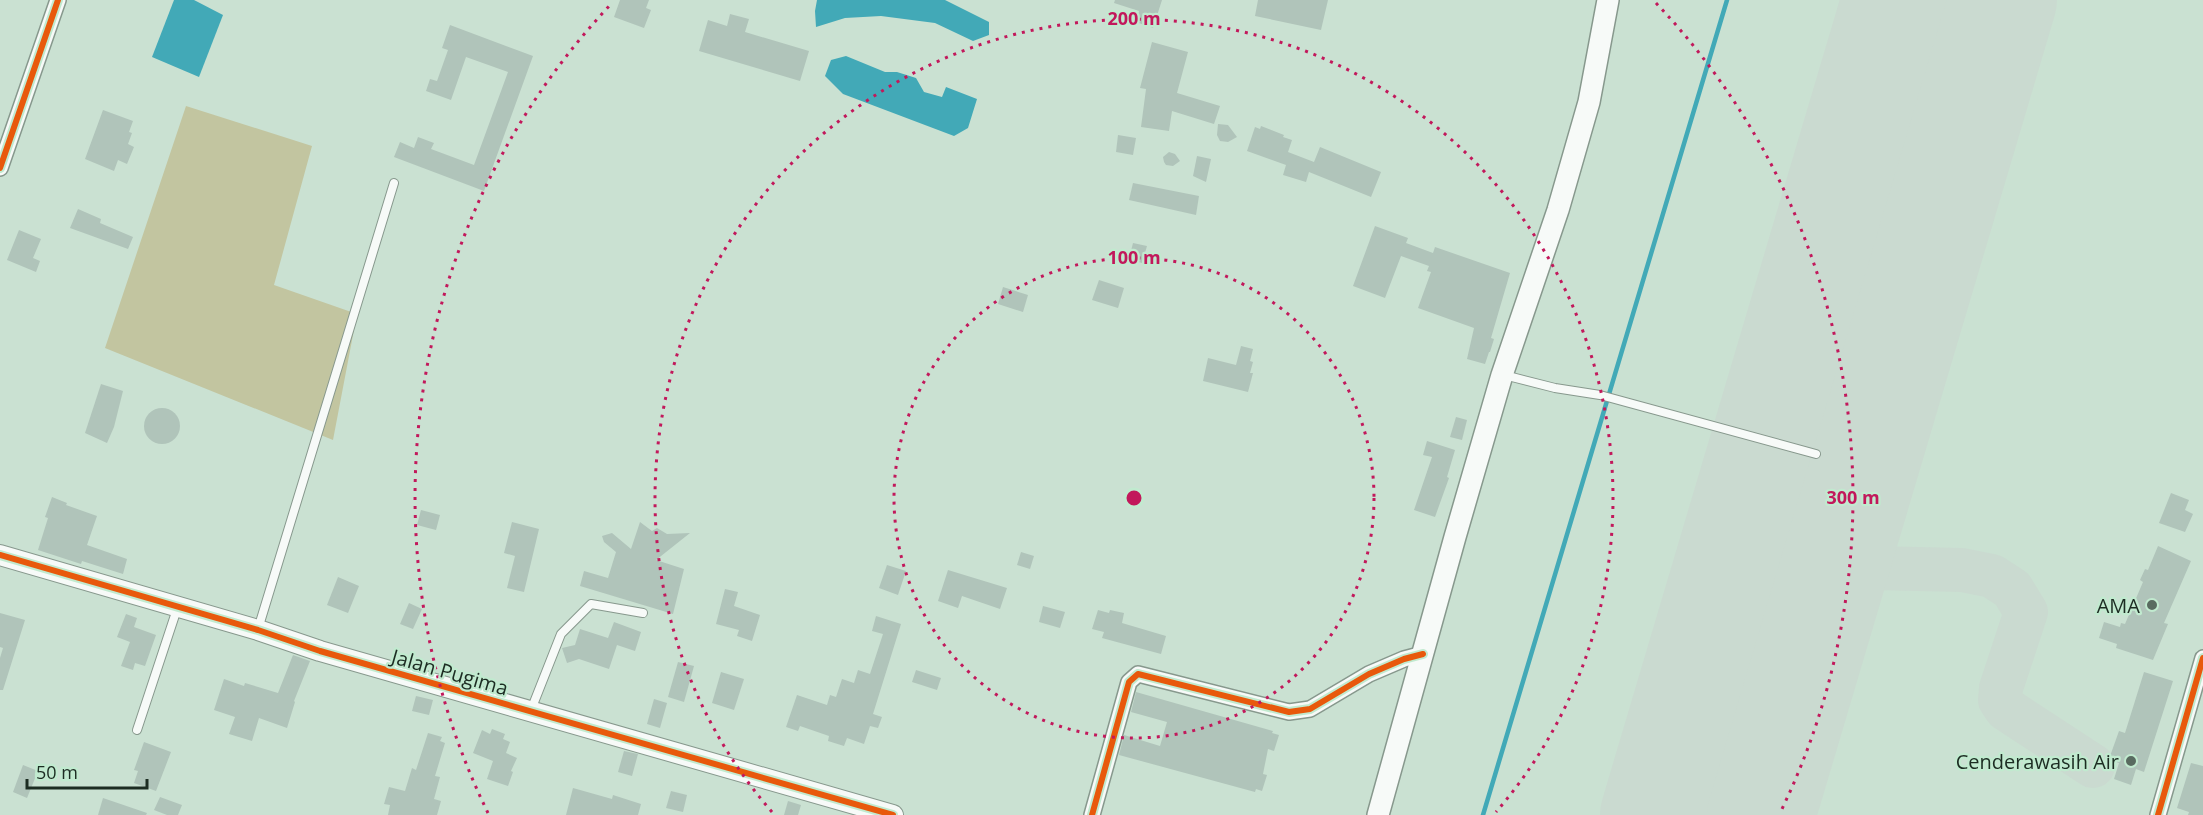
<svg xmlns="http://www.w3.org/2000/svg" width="2203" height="815" font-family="'Open Sans',sans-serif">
<rect width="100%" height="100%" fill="#cae1d2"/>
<path fill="#c2c5a0" d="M186,106L312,146L274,285L357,314L333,440L105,348Z"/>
<g fill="#42a9b7">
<path d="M174,0H194L223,15L199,77L152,57Z"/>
<path d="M817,0H945L989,22V35L973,41L935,23L881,16L845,18L816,27L815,11Z"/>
<path d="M846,56L885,72H897L916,78L924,92L942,97L946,87L977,99L968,128L954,136L843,94L825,76L831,60Z"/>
</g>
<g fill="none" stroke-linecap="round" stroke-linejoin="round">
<path stroke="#42a9b7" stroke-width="4.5" d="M1483,815L1727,0"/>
<path stroke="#cadad0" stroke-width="44" d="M1784,566L1962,570L1992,576L2012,589L2026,612L2001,688L2000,700L2006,709L2093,766"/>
<g stroke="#cadad0" stroke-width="108">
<path d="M1654,815L1896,0"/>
<path d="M1761,815L2003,0"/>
</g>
</g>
<g fill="#b0c4ba">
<path d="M620,0H649L646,8L651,10L644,28L614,17Z"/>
<path d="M1115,0H1162L1153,28L1136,22L1139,11L1114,3Z"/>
<path d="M1258,0H1328L1321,30L1255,16Z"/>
<path d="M730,14L749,19L745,32L809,51L800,81L699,51L708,20L727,26Z"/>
<path d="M450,25L533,56L484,191L394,157L400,142L414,148L418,137L434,143L431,149L474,165L508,72L466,57L451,100L426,91L430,79L437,81L448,50L442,48Z"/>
<path d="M1152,42L1188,52L1177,93L1220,106L1214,124L1172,111L1169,131L1141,127L1146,89L1140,88Z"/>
<path d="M103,110L133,121L129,132L132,133L128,144L134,147L127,164L118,160L114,171L85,159Z"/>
<path d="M1218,124L1228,125L1237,137L1228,142L1220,141L1217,135Z"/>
<path d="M1261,126L1284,135L1283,137L1292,140L1288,152L1314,162L1320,147L1381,172L1371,197L1309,172L1306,182L1283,175L1286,165L1247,151L1255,127L1260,129Z"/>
<path d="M1118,135L1136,138L1133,155L1116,152Z"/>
<path d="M1169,152L1175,154L1180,161L1173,166L1166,165L1164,162L1163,157Z"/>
<path d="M1197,156L1211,159L1206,182L1193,176Z"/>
<path d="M1133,183L1199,196L1196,215L1129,200Z"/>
<path d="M78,209L101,219L100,223L133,237L128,249L70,228Z"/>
<path d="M1375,226L1408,238L1406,243L1433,253L1435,247L1510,273L1491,338L1494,339L1490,352H1489L1485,364L1467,359L1474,328L1418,308L1431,272L1427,271L1429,266L1401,256L1385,298L1353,286Z"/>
<path d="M19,230L41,239L33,258L40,261L36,272L7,260Z"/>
<path d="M1133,243L1147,246L1142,263L1129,259Z"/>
<path d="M1099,280L1124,288L1118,308L1092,300Z"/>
<path d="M1003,287L1028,295L1023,312L998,304Z"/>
<path d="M1241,346L1253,349L1250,361L1253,362L1250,373H1253L1248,392L1203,381L1208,358L1236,365Z"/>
<path d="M101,384L123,391L114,427L107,443L85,433Z"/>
<circle cx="162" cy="426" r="18"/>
<path d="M1456,417L1467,420L1462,440L1450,437Z"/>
<path d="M1427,441L1455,450L1447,477L1449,478L1435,517L1414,510L1432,457L1423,455Z"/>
<path d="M2171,493L2189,500L2185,510L2193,514L2185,532L2159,523Z"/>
<path d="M52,497L67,503L66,505L97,516L87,545L127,559L123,574L82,561L81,564L38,550L48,518L45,517Z"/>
<path d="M421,510L440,515L436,530L417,525Z"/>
<path d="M512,522L539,529L524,592L507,588L515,556L504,553Z"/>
<path d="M640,522L652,531L657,528L667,534L690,533L656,560L684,569L673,614L580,586L584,571L608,578L616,552L604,542L602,536L612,533L631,549Z"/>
<path d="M2158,546L2191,561L2164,623L2168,624L2153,660L2116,648L2117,644L2099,638L2104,622L2120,627L2121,623L2125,624L2143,582L2140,580L2145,569L2148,570Z"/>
<path d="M1021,552L1034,556L1030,569L1017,565Z"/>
<path d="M887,565L906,571L898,595L879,588Z"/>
<path d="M948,570L1007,588L1000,609L962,596L958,608L938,601Z"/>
<path d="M338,577L359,586L348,613L327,605Z"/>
<path d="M725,589L738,592L734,606L760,615L752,641L737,636L739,630L716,624Z"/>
<path d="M409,603L422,609L413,629L400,624Z"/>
<path d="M1043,606L1065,612L1060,628L1039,622Z"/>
<path d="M1098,610L1109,613L1110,610L1124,613L1122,623L1166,636L1161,654L1102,638L1104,632L1092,629Z"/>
<path d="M0,613L25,620L3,690H0V658L3,648L0,647Z"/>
<path d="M126,614L137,618L134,627L156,635L145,666L135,663L133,670L121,666L130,642L117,637Z"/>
<path d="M876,616L901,624L873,714L882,717L878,728L870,726L864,744L847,738L844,746L828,741L829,736L800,726L798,731L786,727L797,695L827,705L830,695L836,697L842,679L854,683L858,670L870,674L883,634L872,631Z"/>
<path d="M614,622L641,632L635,651L617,645L609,669L579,659L567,663L562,648L575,645L580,629L608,638Z"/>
<path d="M293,655L310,661L294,701L295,702L287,728L259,718L252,741L229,734L235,717L214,710L224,679L244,686L245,683L278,693Z"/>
<path d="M678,662L694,666L684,702L668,697Z"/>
<path d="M916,670L941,678L937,690L912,682Z"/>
<path d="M721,672L744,679L734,710L712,703Z"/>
<path d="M2144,672L2173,681L2144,772L2136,769L2131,785L2114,779L2119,763L2109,759L2119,731L2125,733Z"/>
<path d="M1136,692L1273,731L1272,733L1279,735L1274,751L1268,749L1263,774L1267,775L1262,791L1256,789L1255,792L1119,755L1124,735L1160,746L1167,722L1131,712Z"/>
<path d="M416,696L433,700L429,715L412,711Z"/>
<path d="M654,699L667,703L660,728L647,724Z"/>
<path d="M492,729L505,734L503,739L510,742L506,753L517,758L511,771L513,772L508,786L487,779L493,761L473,753L482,730L490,734Z"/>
<path d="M428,733L442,737L440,741L445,743L435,776L440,777L434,799L441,801L437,815H388L390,805L384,804L389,787L405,791L412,768L416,770Z"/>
<path d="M144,742L171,752L156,791L134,783L138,771L134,770Z"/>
<path d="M624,751L638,754L632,776L618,772Z"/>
<path d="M2191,763L2203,766V815H2188L2189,812L2177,808Z"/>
<path d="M23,765L38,771L27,798L13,792Z"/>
<path d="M573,788L612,799L613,795L641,804L638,815H566Z"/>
<path d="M671,791L687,795L683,812L666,808Z"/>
<path d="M160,797L182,805L178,815H167L154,810Z"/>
<path d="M103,798L147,813L146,815H98Z"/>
<path d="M788,801L801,805L798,815H784Z"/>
</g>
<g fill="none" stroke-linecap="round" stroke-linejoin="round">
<g stroke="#87988d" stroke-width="10">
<g id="service">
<path d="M1504,375L1555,388L1600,395L1816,454"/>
<path d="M258,629L394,183"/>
<path d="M531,710L561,634L591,604L643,613"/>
<path d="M137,730L177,609"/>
</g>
</g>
<g stroke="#87988d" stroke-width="18">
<g id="minor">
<path d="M0,168L58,0"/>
<path d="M1092,815L1129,682L1138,674L1289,712L1310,709L1369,674L1404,659L1423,654"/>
<path d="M2158,815L2203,658"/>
</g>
</g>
<g stroke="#87988d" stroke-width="22">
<path id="tertiary" d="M0,555L258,630L320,651L893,815"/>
</g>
<g stroke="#87988d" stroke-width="24">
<path id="secondary" d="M1378,815L1455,537L1502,375L1558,210L1589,102L1608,0"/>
</g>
<use href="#service" stroke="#f7faf8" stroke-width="8"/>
<use href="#minor" stroke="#f7faf8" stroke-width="15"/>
<use href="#tertiary" stroke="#f7faf8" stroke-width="20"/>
<use href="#secondary" stroke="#f7faf8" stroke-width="21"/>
<g stroke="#c1eacf" stroke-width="10">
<g id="cycleway">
<path d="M0,168L58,0"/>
<path d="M0,555L258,630L320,651L893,815"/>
<path d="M1092,815L1129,682L1138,674L1289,712L1310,709L1369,674L1404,659L1423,654"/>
<path d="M2158,815L2203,658"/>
</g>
</g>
<use href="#cycleway" stroke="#e8590c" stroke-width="6"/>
</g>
<g fill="none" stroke="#c2185b" stroke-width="3" stroke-dasharray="3 6">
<circle cx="1134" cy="498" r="240"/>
<path d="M772 812A479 479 0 1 1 1496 812"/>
<path d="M488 813A719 719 0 0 1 612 3M1656 3A719 719 0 0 1 1780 813"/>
</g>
<g fill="#596b60" stroke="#c1eacf" stroke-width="2">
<circle cx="2152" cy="605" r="6"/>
<circle cx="2131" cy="761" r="6"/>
</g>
<g text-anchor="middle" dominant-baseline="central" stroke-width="4.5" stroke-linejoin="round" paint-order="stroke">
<g font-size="20" fill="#1c2c22" stroke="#c1eacf" text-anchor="end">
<text x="2140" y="605">AMA</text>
<text x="2119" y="761">Cenderawasih Air</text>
</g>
<g font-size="20" fill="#1c2c22" stroke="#c1eacf">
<text transform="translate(450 672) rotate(16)">Jalan Pugima</text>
</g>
</g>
<circle cx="1134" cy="498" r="9" fill="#c2185b" stroke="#c1eacf" stroke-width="3"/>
<g font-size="18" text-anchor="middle" font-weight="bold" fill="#c2185b" stroke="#c1eacf" stroke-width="4.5" stroke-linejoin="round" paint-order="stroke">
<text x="1134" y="25">200 m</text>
<text x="1134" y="264">100 m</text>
<text x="1853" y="504">300 m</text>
</g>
<path d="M27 779v9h120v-9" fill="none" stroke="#1c2c22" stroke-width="3"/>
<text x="36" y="779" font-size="18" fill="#1c2c22" stroke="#c1eacf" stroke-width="4.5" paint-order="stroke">50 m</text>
</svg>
